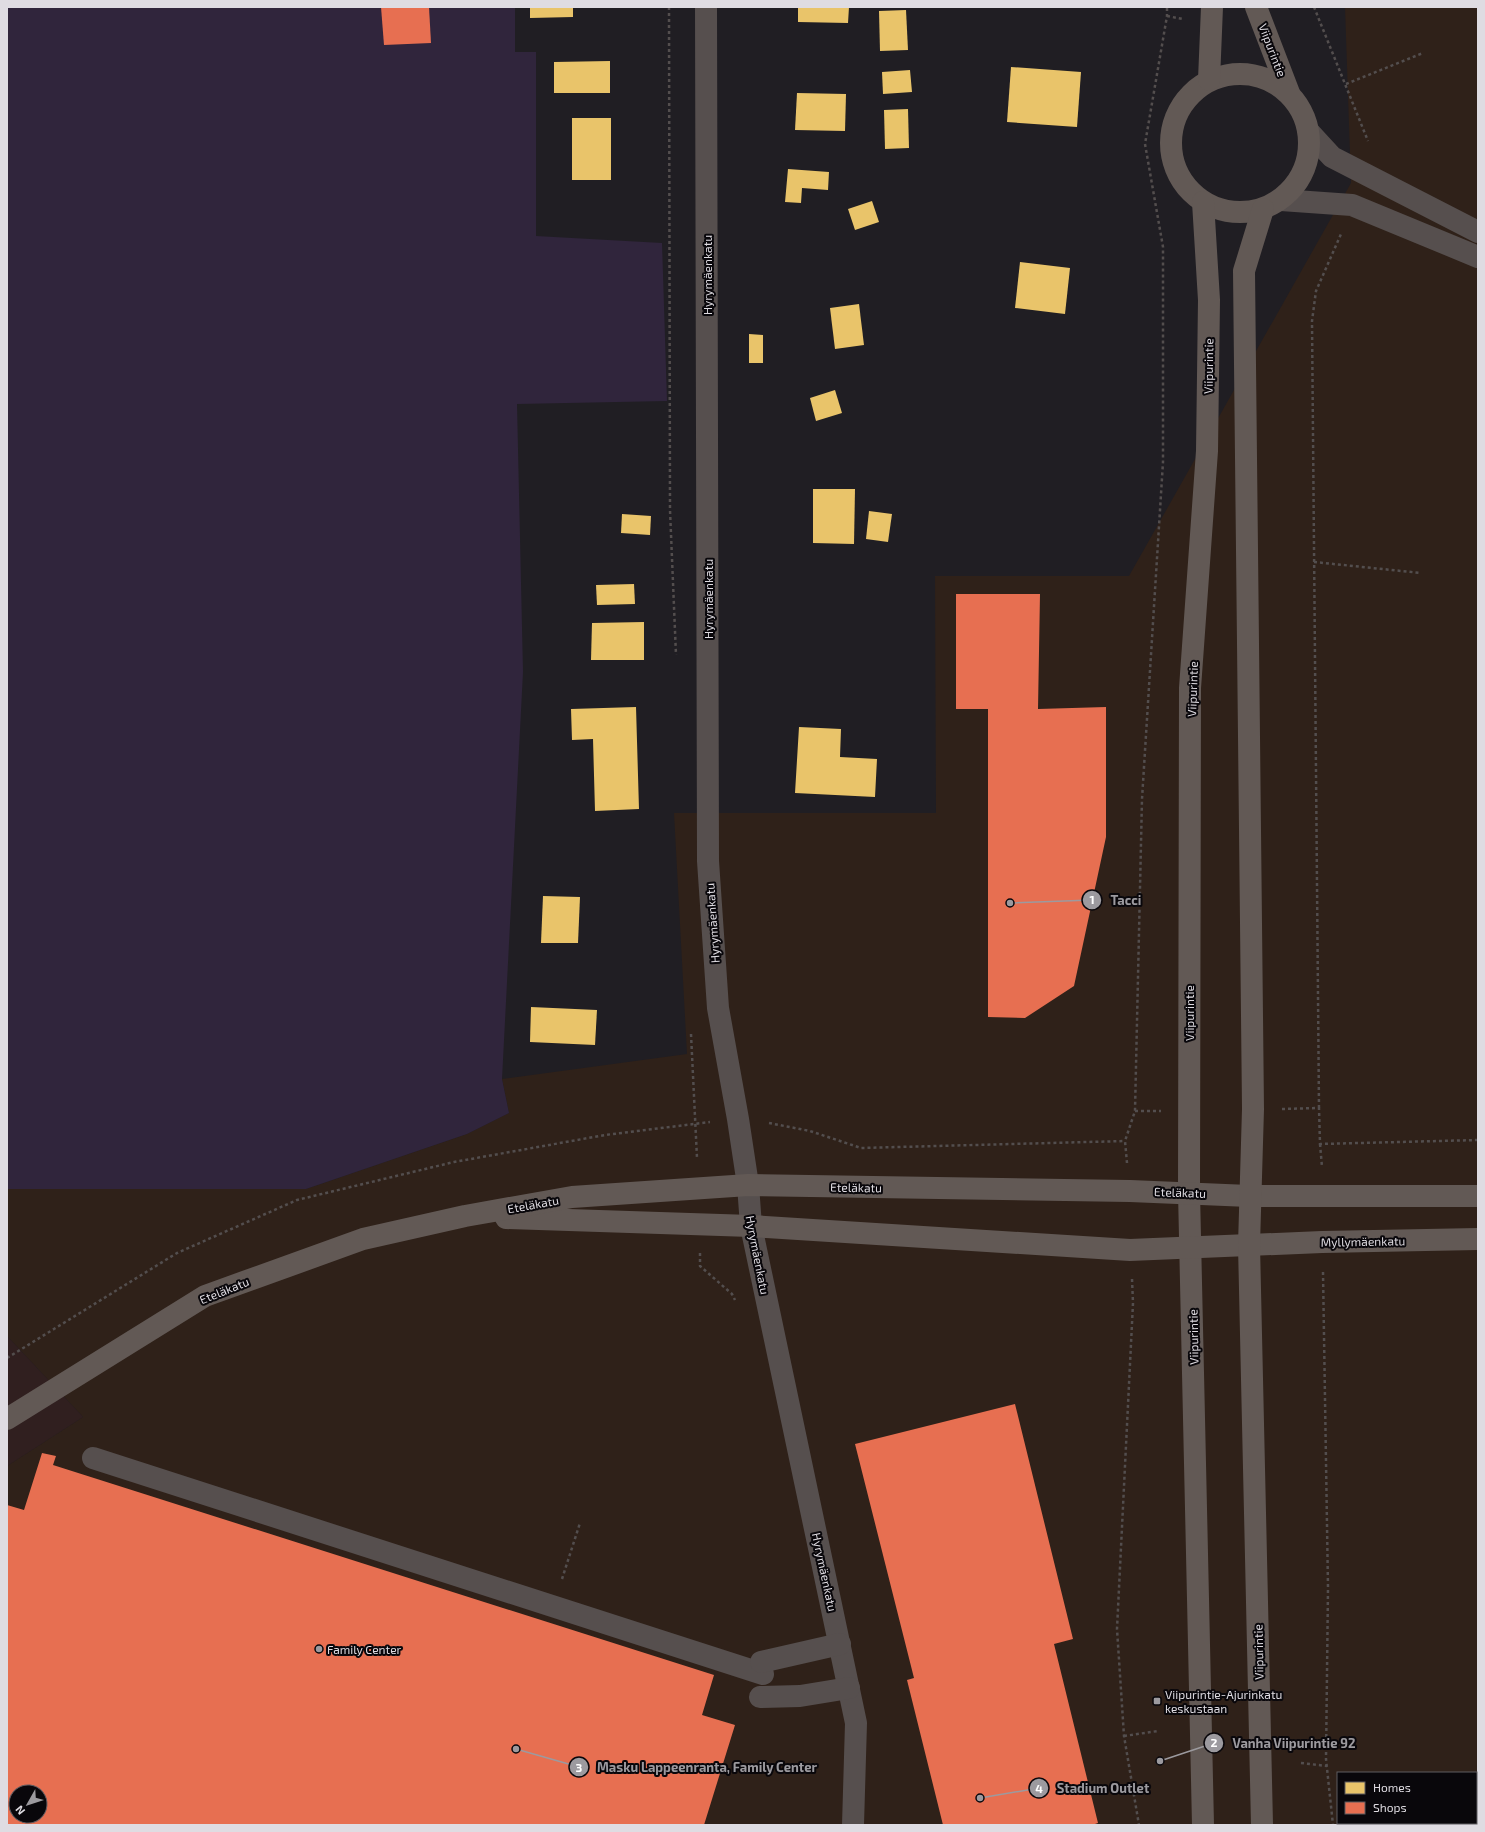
<svg xmlns="http://www.w3.org/2000/svg" width="1485" height="1832" font-family="'Exo 2',sans-serif">
<rect width="100%" height="100%" fill="#201e23"/>
<path fill="#2f2119" fill-rule="evenodd" d="M1345,7H1478V1825H7V1466L83,1417L7,1336V1189H306L467,1134L509,1113L502,1079L687,1054L674,813H936L935,576H1129L1351,183ZM1338,1773H1476V1823H1338ZM16,1792H40V1816H16Z"/>
<path fill="#301f1f" d="M7,1336L83,1417L7,1466Z"/>
<path fill="#30253c" d="M7,7H515V52H536V236L662,243L667,401L517,404L523,672L502,1079L509,1113L467,1134L306,1189H7Z"/>
<g fill="#e9c46a">
<path d="M530,7H573V17L530,18Z"/>
<path d="M798,7H849L848,23L798,22Z"/>
<path d="M906,10L908,50L880,51L879,11Z"/>
<path d="M610,61V93H554V62Z"/>
<path d="M1011,67L1081,72L1077,127L1007,122Z"/>
<path d="M910,70L912,92L883,94L882,72Z"/>
<path d="M797,93L846,94L845,131L795,130Z"/>
<path d="M908,109L909,148L885,149L884,110Z"/>
<rect x="572" y="118" width="39" height="62"/>
<path d="M788,169L829,172L828,190L802,188L801,203L785,202Z"/>
<path d="M872,201L879,222L855,230L848,209Z"/>
<path d="M1020,262L1070,268L1065,314L1015,308Z"/>
<path d="M859,304L864,345L835,349L830,308Z"/>
<path d="M749,334L763,335V363H749Z"/>
<path d="M835,390L842,413L816,421L810,398Z"/>
<path d="M813,489H855L854,544L813,543Z"/>
<path d="M869,511L892,514L888,542L866,539Z"/>
<path d="M622,514L651,516L650,535L621,533Z"/>
<path d="M634,584L635,604L597,605L596,585Z"/>
<path d="M644,622V660H591L592,623Z"/>
<path d="M636,707L639,809L595,811L593,739L572,740L571,709Z"/>
<path d="M799,727L841,729L840,757L877,759L875,797L795,793Z"/>
<path d="M543,896L580,897L578,943H541Z"/>
<path d="M531,1007L597,1010L595,1045L530,1042Z"/>
</g>
<g fill="#e76f51" fill-rule="evenodd">
<path d="M381,7H429L431,43L384,45Z"/>
<path d="M956,594H1040L1038,709L1106,707V837L1074,986L1025,1018L988,1017V709H956Z"/>
<path d="M1015,1404L1073,1639L1054,1644L1098,1823L1092,1825H943L907,1680L914,1678L855,1444Z"/>
<path d="M42,1453L56,1456L53,1465L714,1675L702,1715L735,1725L704,1825H7V1505L24,1510ZM16,1792H40V1816H16Z"/>
</g>
<g fill="none" stroke-linecap="round" stroke-linejoin="round">
<g stroke="#534e4e" stroke-width="2.5" stroke-dasharray="3 3" stroke-linecap="butt">
<path d="M669,7L670,510L676,655"/>
<path d="M1314,7L1368,141"/>
<path d="M1167,16L1183,19"/>
<path d="M1346,84L1423,53"/>
<path d="M1314,562L1421,573"/>
<path d="M691,1034L697,1158"/>
<path d="M1319,1108L1312,321L1316,291L1341,234"/>
<path d="M1282,1109L1319,1108L1320,1144L1478,1140"/>
<path d="M1135,1111H1161"/>
<path d="M769,1123L810,1131L861,1148L1125,1141"/>
<path d="M1320,1144L1322,1167"/>
<path d="M1127,1163L1125,1141L1135,1111L1142,799L1163,462V247L1145,144L1167,16V7"/>
<path d="M700,1253V1266L732,1294L735,1300"/>
<path d="M1323,1272L1328,1588L1326,1759L1333,1825"/>
<path d="M1132,1279L1133,1303L1117,1629L1124,1736L1139,1825"/>
<path d="M7,1358L177,1253L297,1200L454,1162L605,1135L710,1122"/>
<path d="M562,1579L580,1523"/>
<path d="M1124,1736L1158,1731"/>
<path d="M1301,1763L1327,1766"/>
</g>
<g stroke="#564f4e" stroke-width="22">
<path d="M706,7L708,861L718,1008L738,1119L748,1185L751,1226L856,1723L853,1825"/>
<path d="M1309,132L1332,157L1478,232"/>
<path d="M1281,200L1352,205L1478,257"/>
<path d="M93,1458L763,1674"/>
<path d="M761,1662L840,1644"/>
<path d="M760,1697L800,1696L849,1688"/>
</g>
<g stroke="#625955" stroke-width="22">
<path d="M1256,7L1289,93"/>
<circle cx="1240" cy="143" r="69"/>
<path d="M1209,80L1212,7"/>
<path d="M1203,202L1209,300L1207,451L1190,688L1189,1192L1203,1825"/>
<path d="M506,1218L751,1226L1130,1250L1322,1242L1478,1239"/>
<path d="M7,1419L205,1296L363,1239L465,1216L572,1197L748,1185L1130,1191L1249,1196H1478"/>
<path d="M1262,1825L1249,1245L1253,1109L1244,271L1263,209"/>
</g>
</g>
<g fill="#9c9a9f" stroke="#09070b" stroke-width="1.5">
<circle cx="319" cy="1649" r="4"/>
<rect x="1153" y="1697" width="8" height="8" rx="2"/>
</g>
<g text-anchor="middle" dominant-baseline="central" stroke-width="4" stroke-linejoin="round" paint-order="stroke">
<g font-size="12" fill="#dfdce2" stroke="#09070b">
<text transform="translate(1273 50) rotate(69)">Viipurintie</text>
<text transform="translate(707 275) rotate(-90)">Hyrymäenkatu</text>
<text transform="translate(1208 366) rotate(-89)">Viipurintie</text>
<text transform="translate(708 599) rotate(-90)">Hyrymäenkatu</text>
<text transform="translate(1192 689) rotate(-88)">Viipurintie</text>
<text transform="translate(712 923) rotate(-94)">Hyrymäenkatu</text>
<text transform="translate(1189 1013) rotate(-90)">Viipurintie</text>
<text transform="translate(856 1187) rotate(1)">Eteläkatu</text>
<text transform="translate(1180 1192) rotate(2)">Eteläkatu</text>
<text transform="translate(533 1204) rotate(-10)">Eteläkatu</text>
<text transform="translate(1363 1241) rotate(-1)">Myllymäenkatu</text>
<text transform="translate(758 1255) rotate(79)">Hyrymäenkatu</text>
<text transform="translate(224 1290) rotate(-22)">Eteläkatu</text>
<text transform="translate(1193 1337) rotate(-91)">Viipurintie</text>
<text transform="translate(825 1572) rotate(78)">Hyrymäenkatu</text>
<text transform="translate(1258 1652) rotate(-91)">Viipurintie</text>
</g>
<g font-size="12" fill="#dfdce2" stroke="#09070b" text-anchor="start">
<text x="327" y="1649">Family Center</text>
<text x="1165" y="1694">Viipurintie-Ajurinkatu<tspan x="1165" dy="14">keskustaan</tspan></text>
</g>
</g>
<path fill="none" stroke="#9c9a9f" stroke-width="1.5" d="M1010 903L1092 900M1160 1761L1214 1743M516 1749L579 1767M980 1798L1039 1788"/>
<g fill="#9c9a9f" stroke="#09070b" stroke-width="1.5">
<circle cx="1010" cy="903" r="4"/>
<circle cx="1160" cy="1761" r="4"/>
<circle cx="516" cy="1749" r="4"/>
<circle cx="980" cy="1798" r="4"/>
<circle cx="1092" cy="900" r="10"/>
<circle cx="1214" cy="1743" r="10"/>
<circle cx="579" cy="1767" r="10"/>
<circle cx="1039" cy="1788" r="10"/>
</g>
<g font-size="12" text-anchor="middle" font-weight="bold" fill="#fff">
<text x="1092" y="904">1</text>
<text x="1214" y="1747">2</text>
<text x="579" y="1772">3</text>
<text x="1039" y="1793">4</text>
</g>
<g font-size="13" text-anchor="middle" font-weight="bold" fill="#9c9a9f" stroke="#09070b" stroke-width="4" stroke-linejoin="round" paint-order="stroke">
<text x="1126" y="905">Tacci</text>
<text x="1294" y="1748">Vanha Viipurintie 92</text>
<text x="707" y="1772">Masku Lappeenranta, Family Center</text>
<text x="1103" y="1793">Stadium Outlet</text>
</g>
<rect width="1485" height="1832" fill="none" stroke="#dfdce2" stroke-width="16"/>
<rect x="1337" y="1772" width="140" height="52" fill="#09070b" stroke="#5f5c61"/>
<rect x="1345" y="1782" width="20" height="12" fill="#e9c46a" stroke="#5f5c61"/>
<text x="1373" y="1792" font-size="12" fill="#dfdce2">Homes</text>
<rect x="1345" y="1802" width="20" height="12" fill="#e76f51" stroke="#5f5c61"/>
<text x="1373" y="1812" font-size="12" fill="#dfdce2">Shops</text>
<g transform="translate(28 1804) rotate(231)"><circle r="19" fill="#09070b" stroke="#5f5c61"/>
<path d="M0-3L7 15L0 10L-7 15Z" fill="#9c9a9f"/>
<text y="-6" font-size="11" font-weight="bold" text-anchor="middle" fill="#dfdce2">N</text>
</g>
</svg>
